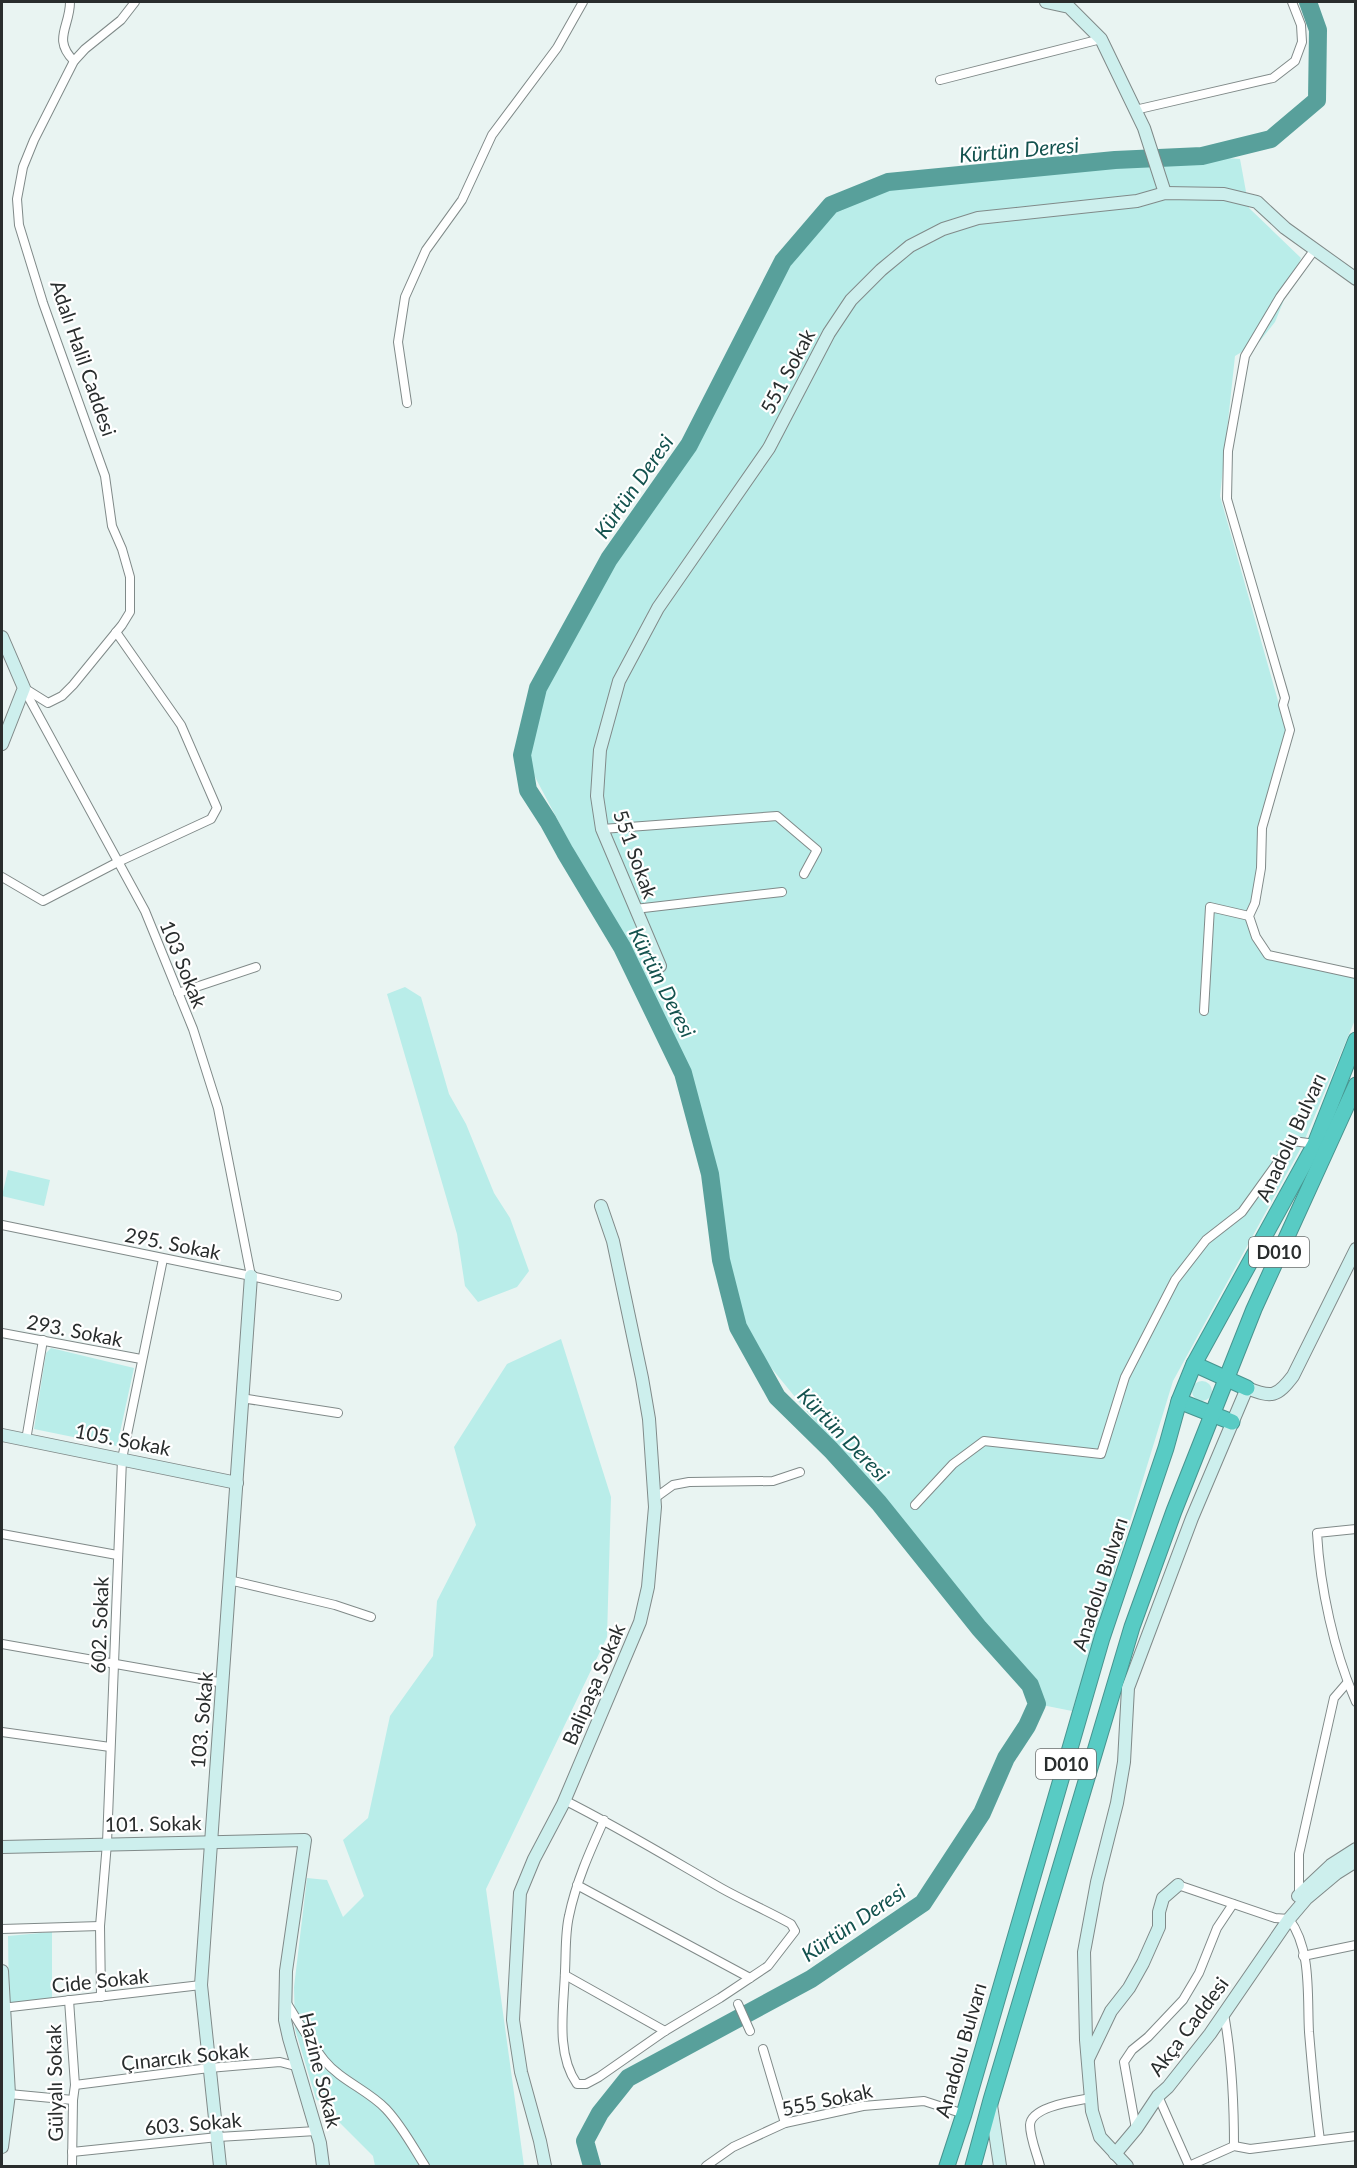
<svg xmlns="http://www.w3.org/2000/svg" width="1357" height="2168" font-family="Lato,sans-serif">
<rect width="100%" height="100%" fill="#e9f4f2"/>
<g fill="#b9ede9">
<path d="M1202,156L1240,159L1249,208L1301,258L1275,322L1260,341L1235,356L1220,496L1286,729L1262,815L1259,871L1248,928L1266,958L1355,977V1020L1302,1146L1173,1381L1072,1711L1037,1704L1030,1685L738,1327L710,1174L683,1073L650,994L526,760L538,688L689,445L783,261L831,205L888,182Z"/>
<path d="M405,987L421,997L449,1094L466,1124L494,1193L510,1218L529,1271L517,1287L478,1302L465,1286L457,1234L387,994Z"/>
<path d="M8,1170L50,1180L44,1206L2,1196Z"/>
<path d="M561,1339L611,1497L607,1637L486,1889L524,2166H375L373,2156L316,2099L295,2029L294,1987L307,1878L327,1880L343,1917L364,1896L343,1840L368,1818L390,1716L433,1656L437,1601L476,1525L454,1447L507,1364Z"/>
<path d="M51,1348L134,1368L117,1446L34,1429L46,1353Z"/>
<circle cx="1202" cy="1391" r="10"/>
<path d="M52,1932V1998L9,2004L8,1936Z"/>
</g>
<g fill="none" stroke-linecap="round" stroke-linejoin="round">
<path stroke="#58a09b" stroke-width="18" d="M592,2166L585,2141L600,2113L628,2078L811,1979L923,1903L982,1813L1006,1758L1027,1726L1037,1704L1030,1685L979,1628L879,1503L831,1450L777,1397L738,1327L721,1260L710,1174L683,1073L622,947L565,852L548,821L528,790L522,755L538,688L609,559L689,445L783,261L831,205L888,182L1115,160L1202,156L1271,139L1317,100L1318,30L1308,2"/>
<g stroke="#808a89" stroke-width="10">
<g id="street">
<path d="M70,2C70,27 52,39 74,61"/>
<path d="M940,80L1101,39"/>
<path d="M1135,110L1273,78L1295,61L1302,42L1301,25L1292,2"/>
<path d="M1315,249L1280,297L1245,356L1228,451L1227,499L1285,698L1283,705L1290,730L1262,828L1261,868L1255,903L1249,916L1256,937L1268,955L1356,974"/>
<path d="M407,403L398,342L405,297L426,250L462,200L492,135L557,48L583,2"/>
<path d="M24,688L48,703L62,696L73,685L122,625L130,612V577L122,549L112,526L105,476L43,303L19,225L17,199L23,167L34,140L74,61L85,49L121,20L135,2"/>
<path d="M24,689L145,911L193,1029L218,1108L251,1276"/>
<path d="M602,829L777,816L817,850L804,874"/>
<path d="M2,877L43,901L118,862L211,819L217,808L181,725L116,632"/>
<path d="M635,909L782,892"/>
<path d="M178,993L256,967"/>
<path d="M1204,1011L1210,907L1249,916"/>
<path d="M2,1225L251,1276L337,1296"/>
<path d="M2,1333L141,1359"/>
<path d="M241,1398L338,1413"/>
<path d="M26,1440L43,1340"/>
<path d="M655,1498L673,1485L689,1482L773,1481L800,1472"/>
<path d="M915,1505L953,1464L984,1441L1101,1454L1125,1377L1175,1280L1206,1240L1242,1212L1293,1141L1315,1144"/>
<path d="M1356,1529L1317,1533C1320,1587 1334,1652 1356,1702"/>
<path d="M2,1534L117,1555"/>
<path d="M229,1580L335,1605L371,1617"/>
<path d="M2,1644L224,1683"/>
<path d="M2,1732L110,1747"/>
<path d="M564,1800C618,1827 669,1858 721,1888C744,1901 768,1911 791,1924L795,1931L768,1966L720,1998L665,2031L599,2077L586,2084H577C555,2053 564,2006 565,1971C566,1953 565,1933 569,1916C576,1882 590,1851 604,1820"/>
<path d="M577,1885L750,1978"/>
<path d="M1178,1885L1275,1918L1289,1919C1312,1949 1307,1997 1309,2032C1312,2068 1315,2104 1320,2140"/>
<path d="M1299,1895V1854L1334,1698L1347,1683"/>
<path d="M2,1929L100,1926"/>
<path d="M1303,1956L1356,1945"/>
<path d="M565,1975L665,2031"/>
<path d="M101,1997L100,1926L107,1843L122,1459L163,1259"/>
<path d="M69,2000L75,2085L73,2100L72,2166"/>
<path d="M286,2002C298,2021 310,2042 324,2060C341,2081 368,2090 386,2109C402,2126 413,2147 425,2166"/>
<path d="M738,2004L750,2031"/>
<path d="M2,2008L201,1985"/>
<path d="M1224,2014C1232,2058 1234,2101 1234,2146"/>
<path d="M763,2049L785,2123"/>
<path d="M75,2085L209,2068L280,2062L299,2067"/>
<path d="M9,2094L73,2100"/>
<path d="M1158,2096L1189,2166"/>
<path d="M1136,2129L1124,2062L1132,2050L1148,2037L1183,2000L1199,1973L1217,1928L1233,1904"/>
<path d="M72,2152L218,2137L316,2131"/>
<path d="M706,2166L733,2147L785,2123L863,2106L924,2101L964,2114"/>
<path d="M1040,2166C1037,2154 1030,2138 1030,2125C1031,2106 1076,2101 1091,2098"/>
<path d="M1189,2166L1234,2146L1250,2149L1356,2136"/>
</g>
</g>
<g stroke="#808a89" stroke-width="14">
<g id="secondary">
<path d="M1046,2L1069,7L1101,39L1144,128L1165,193"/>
<path d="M2,637L24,688L2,744"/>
<path d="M660,966L602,829L597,796L600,750L619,681L658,608L769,448L829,333L851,300L881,270L910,246L943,229L978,218L1137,201L1165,193L1224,194L1257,202L1285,228L1356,279"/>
<path d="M2,1435L237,1483"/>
<path d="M2,1847L305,1840L286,1971L285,2020L289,2038L320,2143L323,2166"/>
<path d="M1298,1896L1331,1865L1356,1849"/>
<path d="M2,1971L9,2094L2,2147"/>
<path d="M1088,2059L1111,2011L1129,1988L1143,1963L1159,1927V1912L1163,1898L1178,1885"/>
<path d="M991,2105L1000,2166"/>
<path d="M1115,2154L1136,2129L1158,2096L1168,2087L1210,2034L1289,1919L1306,1899L1337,1873L1356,1861"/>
<path d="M220,2166L201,1985L251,1276"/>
<path d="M545,2166L540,2141L521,2072L513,2020L520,1893L534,1859L563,1804L640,1622L648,1587L655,1507L649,1419L642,1378L613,1241L601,1206"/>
<path d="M1127,2166L1100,2137L1092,2111L1086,2040L1084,1952L1097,1882L1117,1803L1124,1762L1128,1688L1192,1518L1247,1388C1272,1398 1277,1397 1293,1376L1356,1249"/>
</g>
</g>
<g stroke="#48948f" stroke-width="17">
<g id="highway">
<path d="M1194,1364L1247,1388"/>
<path d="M1179,1401L1232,1422"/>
<path d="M947,2166L964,2114L1102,1638L1166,1448L1179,1401L1194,1364L1315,1144L1356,1040"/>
<path d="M973,2166L991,2100L1132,1627L1174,1511L1254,1309L1356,1085"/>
</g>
</g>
<use href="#street" stroke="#fff" stroke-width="8"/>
<use href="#secondary" stroke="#cdefed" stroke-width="12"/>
<use href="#highway" stroke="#58cbc4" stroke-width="15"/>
</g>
<g text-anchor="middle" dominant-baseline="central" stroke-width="4.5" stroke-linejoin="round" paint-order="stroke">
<g fill="#fff" stroke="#696c6c" stroke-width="1.5">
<rect x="1249" y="1237" width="60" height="30" rx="4.5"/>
<rect x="1036" y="1749" width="60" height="30" rx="4.5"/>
</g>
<g font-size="18" font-weight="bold" fill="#292d2d">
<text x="1279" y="1252">D010</text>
<text x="1066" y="1764">D010</text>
</g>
<g font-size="20" fill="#292d2d" stroke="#fff">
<text transform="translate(84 358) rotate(71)">Adalı Halil Caddesi</text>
<text transform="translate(787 371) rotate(-62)">551 Sokak</text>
<text transform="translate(636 854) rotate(70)">551 Sokak</text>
<text transform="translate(184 964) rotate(68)">103 Sokak</text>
<text transform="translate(1290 1137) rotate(-65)">Anadolu Bulvarı</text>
<text transform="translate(173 1243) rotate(11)">295. Sokak</text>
<text transform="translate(75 1330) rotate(11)">293. Sokak</text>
<text transform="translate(123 1439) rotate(11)">105. Sokak</text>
<text transform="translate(1099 1584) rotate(-72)">Anadolu Bulvarı</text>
<text transform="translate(99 1625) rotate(-88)">602. Sokak</text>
<text transform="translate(593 1684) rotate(-67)">Balipaşa Sokak</text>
<text transform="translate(201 1720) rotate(-85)">103. Sokak</text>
<text transform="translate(153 1823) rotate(-1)">101. Sokak</text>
<text transform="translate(100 1980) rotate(-6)">Cide Sokak</text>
<text transform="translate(1188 2026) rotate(-53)">Akça Caddesi</text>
<text transform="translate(960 2050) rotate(-74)">Anadolu Bulvarı</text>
<text transform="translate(185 2056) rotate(-6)">Çınarcık Sokak</text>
<text transform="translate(321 2070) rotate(76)">Hazine Sokak</text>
<text transform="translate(54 2083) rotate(-91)">Gülyalı Sokak</text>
<text transform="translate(827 2099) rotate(-12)">555 Sokak</text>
<text transform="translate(193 2123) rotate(-5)">603. Sokak</text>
</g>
<g font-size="21" font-style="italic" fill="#13524e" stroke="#fff">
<text transform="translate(1019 149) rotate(-5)">Kürtün Deresi</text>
<text transform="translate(633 486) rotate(-55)">Kürtün Deresi</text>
<text transform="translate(663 982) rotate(63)">Kürtün Deresi</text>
<text transform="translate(844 1434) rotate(46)">Kürtün Deresi</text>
<text transform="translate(853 1922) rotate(-34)">Kürtün Deresi</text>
</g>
</g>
<rect width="1357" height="2168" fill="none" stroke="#292d2d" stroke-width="6"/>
</svg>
